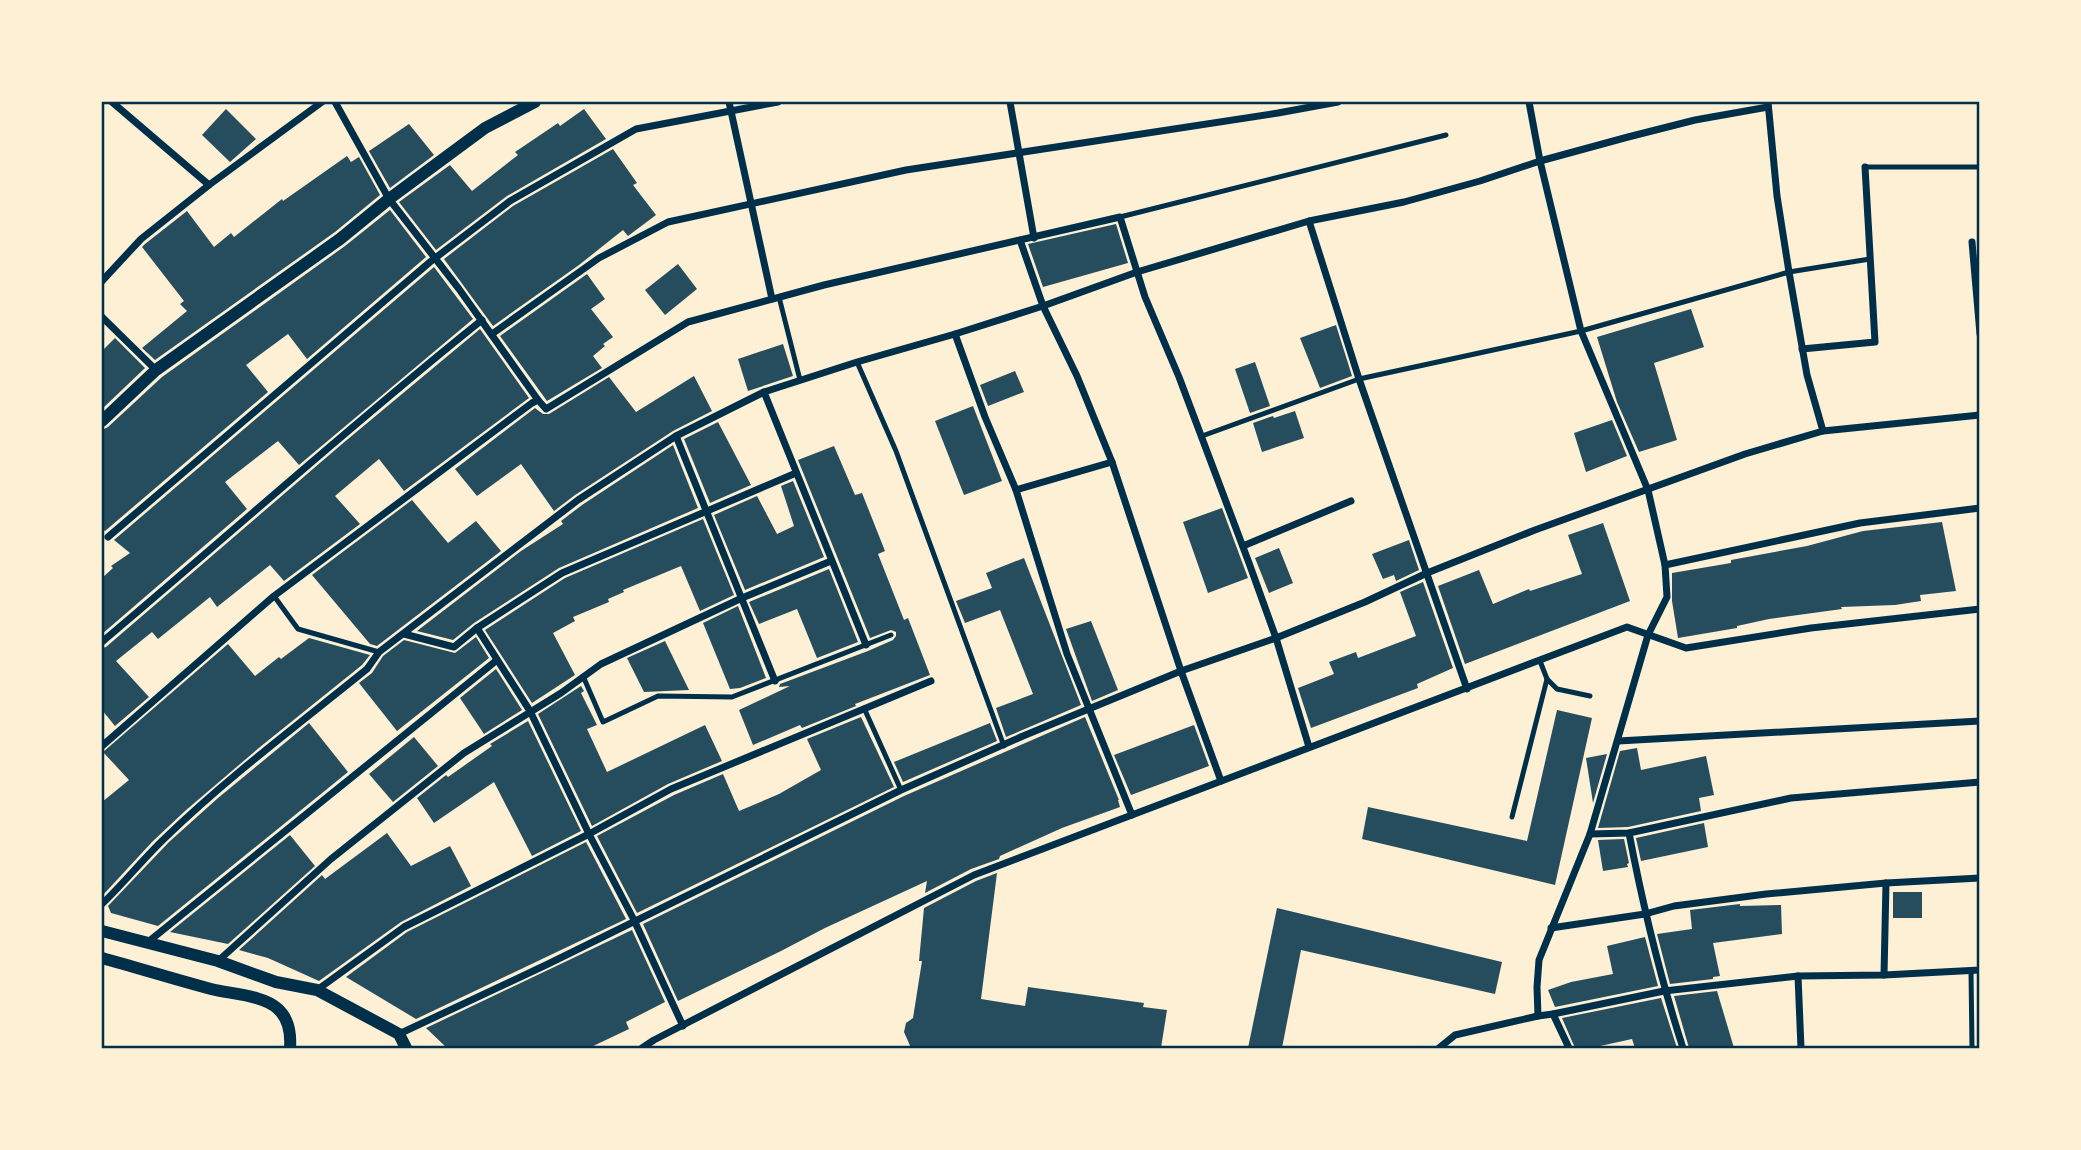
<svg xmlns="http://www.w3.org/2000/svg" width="2081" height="1150" font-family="'Work Sans',sans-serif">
<rect width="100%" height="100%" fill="#fdf0d5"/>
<g fill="#264d5e">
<path d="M226,109L256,139L230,162L202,135Z"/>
<path d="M584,109L606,139L507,196L436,250L399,202L450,165L472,191L518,155L515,152L558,123L560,126Z"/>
<path d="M409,124L434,155L390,188L369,151Z"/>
<path d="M613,149L637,183L633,185L656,215L628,236L623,230L579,265L493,326L444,259L513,206Z"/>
<path d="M347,156L351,162L359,157L380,195L335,232L155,360L142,348L187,311L180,304L184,301L142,247L145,244L187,211L214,247L231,233L234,237L282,199L283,201Z"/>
<path d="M390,210L426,257L307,359L288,334L246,365L268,392L105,531L102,528V430L108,427L162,377L345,246Z"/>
<path d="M1116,224L1128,263L1043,287L1028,244Z"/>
<path d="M678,264L697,289L665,315L645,290Z"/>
<path d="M434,267L473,319L299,465L278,441L225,482L247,509L102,634V578L113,568L111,566L130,553L114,540Z"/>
<path d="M587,274L605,299L591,309L613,337L603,344L605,346L593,356L602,368L547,401L500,336Z"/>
<path d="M1691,309L1704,347L1654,363L1677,440L1639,452L1617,402L1597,337Z"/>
<path d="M1336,325L1352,376L1320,388L1300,338Z"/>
<path d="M480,329L529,398L404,491L379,459L335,496L360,524L284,581L270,565L217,607L210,597L158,639L152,632L116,661L149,697L115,726L102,710V648L106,647L342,444Z"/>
<path d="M115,338L145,368L102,409V351Z"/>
<path d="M783,344L793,376L748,391L738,359Z"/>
<path d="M1255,362L1270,406L1250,413L1235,369Z"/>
<path d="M1015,371L1024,392L988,406L980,385Z"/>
<path d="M694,376L712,411L673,431L575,495L554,511L521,464L477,496L455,469L535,408L543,414H549L609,377L636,412Z"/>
<path d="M973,406L1002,481L964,495L935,421Z"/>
<path d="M1295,411L1304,438L1262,452L1253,423L1273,416L1274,418Z"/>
<path d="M1612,420L1627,456L1586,472L1574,433Z"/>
<path d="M718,422L751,485L710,503L684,439Z"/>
<path d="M673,445L698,508L559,568L474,623L453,640L417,631L521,551L563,524L561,521L582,505Z"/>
<path d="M834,446L855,495L862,493L885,551L878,554L904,620L908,618L930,675L855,704L856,706L802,728L800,725L753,745L739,710L790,686L779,687L780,684L868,651L893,640L896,636V632L891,630L870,638L798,460Z"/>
<path d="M793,481L824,557L745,590L714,515L757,496L777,534L794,526L781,486Z"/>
<path d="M412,500L448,543L476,521L501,551L377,646L370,644L312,575Z"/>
<path d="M1222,508L1248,578L1208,593L1183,522Z"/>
<path d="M703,519L734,595L700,611L681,566L623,590L624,592L608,599L609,602L573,617L575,621L553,633L575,675L532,703L485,630L565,578Z"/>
<path d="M1942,522L1956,591L1920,595L1921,601L1895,605L1841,607L1842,609L1769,619L1737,626V628L1678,638L1672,601V573L1731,563V560L1807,546L1863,531Z"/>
<path d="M1603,523L1630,601L1465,664L1438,586L1479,570L1493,604L1529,589L1530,591L1582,574L1568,535Z"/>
<path d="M1409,540L1419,570L1396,581L1394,575L1383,579L1372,554Z"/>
<path d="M1279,548L1293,583L1269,593L1255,558Z"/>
<path d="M1024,558L1081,705L1006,737L996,708L1033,694L1000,610L965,623L956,601L992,588L986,573Z"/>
<path d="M829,569L858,642L817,658L797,609L759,624L749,602Z"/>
<path d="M1423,582L1453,668L1417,684L1418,688L1311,728L1298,688L1334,674L1329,662L1356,652L1358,658L1416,636L1400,592Z"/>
<path d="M738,606L766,678L740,688L730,689L703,623Z"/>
<path d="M1091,621L1118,690L1092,701L1066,629Z"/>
<path d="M476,637L489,658L397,731L359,683L372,673L383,656L404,640L455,653Z"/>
<path d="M309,638L370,655L362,665L260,747L185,811L152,842L103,895L102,802L129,780L103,752L228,644L255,676L279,657L281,659Z"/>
<path d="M665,641L689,690L644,692L627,658Z"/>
<path d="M496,669L522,710L484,734L460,698Z"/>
<path d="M581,686L584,691L581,693L597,725L587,729L607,772L705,725L722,761L668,784L592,826L538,714Z"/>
<path d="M1557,710L1592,718L1555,885L1362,839L1368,807L1527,841Z"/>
<path d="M861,717L894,787L637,913L597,836L674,795L723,774L739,811L779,794L821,770L807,739Z"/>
<path d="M1085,717L1119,800H1118L1120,807L1062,828L1000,856L999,859L971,869L925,893L927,881L825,928L781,951L678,1001L643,924L904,796Z"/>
<path d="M528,721L581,831L532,856L494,782L434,823L417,798L446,775L448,777L492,746L490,744Z"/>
<path d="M309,723L348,772L158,926L111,913L108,906L169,842L218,798Z"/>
<path d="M990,723L997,741L903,782L894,762Z"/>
<path d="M1194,725L1209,766L1131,795L1114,755Z"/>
<path d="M414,737L438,766L393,802L369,774Z"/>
<path d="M1637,748L1641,770L1706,756L1714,795L1699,798L1701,811L1628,827L1598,828L1620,751Z"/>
<path d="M1607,754L1593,803L1586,758Z"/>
<path d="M1704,823L1708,847L1641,861L1636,838Z"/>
<path d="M387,833L411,866L450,846L471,886L401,922L319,981L268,958L239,950L322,875L325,879Z"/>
<path d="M290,835L315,866L228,944L170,932Z"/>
<path d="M1624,839L1629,863L1627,864L1628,867L1603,871L1598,840Z"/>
<path d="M586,842L626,919L416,1019L346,977L407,932Z"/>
<path d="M997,873L981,999L1025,1006L1028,987L1144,1003L1143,1007L1167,1010L1161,1048H911L904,1032L906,1023L913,1018L922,961H919L924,908L976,881Z"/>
<rect x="1893" y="892" width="29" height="26"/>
<path d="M1740,904V906L1781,905L1782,934L1713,943L1720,976L1713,977V979L1670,984L1657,934L1692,929L1690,910Z"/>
<path d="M1277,908L1502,962L1495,994L1301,950L1282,1048H1248Z"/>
<path d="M632,930L665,1002L626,1022L629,1029L589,1048H447L426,1028Z"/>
<path d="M1645,937L1658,986L1555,1007L1548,990L1571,982L1613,974L1607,946Z"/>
<path d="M1717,991L1734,1048H1689L1674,996Z"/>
<path d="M1661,998L1677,1048H1635L1632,1039L1591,1048H1575L1562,1018Z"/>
</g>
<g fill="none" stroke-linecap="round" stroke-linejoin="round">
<g stroke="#003049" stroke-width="5">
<path d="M1865,167H1980"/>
<path d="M1120,217L1446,135"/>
<path d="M779,297L800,380"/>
<path d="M857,362L896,451L1004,746"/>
<path d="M1202,436L1359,379L1581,331L1789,272L1870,259"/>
<path d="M274,596L298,629L379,652"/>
<path d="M1540,661L1547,679"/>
<path d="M583,676L603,722L658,696L732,697L891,635"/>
<path d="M864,708L901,790"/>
<path d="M1512,817L1547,679L1557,689L1590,696"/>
<path d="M1971,971L1972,1048"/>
</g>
<g stroke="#003049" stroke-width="7">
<path d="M112,102L209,185"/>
<path d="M335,102L389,199L459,289L538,400"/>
<path d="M729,102L772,299"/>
<path d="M1010,102L1034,238"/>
<path d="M1529,102L1540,161L1581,331L1648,490L1665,565L1667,597L1648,635L1590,834L1539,960L1537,987L1538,1016"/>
<path d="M1768,102L1777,196L1789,272L1807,375L1823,431"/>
<path d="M1309,221L1359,379L1467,689"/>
<path d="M1020,240L1043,306L1077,376L1112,462L1181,671L1221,781"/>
<path d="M1972,242L1980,334"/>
<path d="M102,281L141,239L209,185L322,102"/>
<path d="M102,317L156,370"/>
<path d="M492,334L599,258L668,222L906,170L1278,113L1338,102"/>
<path d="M955,334L985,417L1016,490L1067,654L1132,815"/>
<path d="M1802,349L1875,342L1865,167"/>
<path d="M764,392L866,645"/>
<path d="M676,436L775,681"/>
<path d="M1016,490L1112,462"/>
<path d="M108,537L430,262L510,201L636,129L778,102"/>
<path d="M1243,546L1351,501"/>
<path d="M1665,565L1860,523L1980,508"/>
<path d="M477,628L530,711L589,834L634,920L683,1026"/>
<path d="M404,634L454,647L477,628L562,573L796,473"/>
<path d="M102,642C229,535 352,424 482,320"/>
<path d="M1618,741L1980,721"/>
<path d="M102,746L274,596L532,403L538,400L546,409L688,322L824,285L1120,217L1145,297L1179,377L1249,563L1276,638L1309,747"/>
<path d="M1629,833C1643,906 1660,977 1683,1048"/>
<path d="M1590,834L1629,833L1791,798L1980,782"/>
<path d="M102,904C124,883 143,859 165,838C228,777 299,724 367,669L379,652L396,639L578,500L676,436L764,392L857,362L955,334L1043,306L1137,272L1309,221L1404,202L1480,181L1540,161L1628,137L1695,120L1768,107"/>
<path d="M1551,928L1645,914L1674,906L1766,894L1886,883L1980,878"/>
<path d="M148,942L497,660"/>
<path d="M218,961L331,859L464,753L561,693L601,664L742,598L831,561"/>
<path d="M1884,975L1886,883"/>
<path d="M1798,976L1801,1048"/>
<path d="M317,990L404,927L589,834L671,789L931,681"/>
<path d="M1553,1014L1569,1048"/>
<path d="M399,1034L548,964L901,790L1023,736L1181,671L1276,638L1365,602L1427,573L1535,530L1745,454L1823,431L1980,415"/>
<path d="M642,1048L654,1040L974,875L1627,627L1686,648L1811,628L1980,609"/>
<path d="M1439,1048L1455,1035L1538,1016L1553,1014L1664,991L1798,976L1884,975L1980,970"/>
</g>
<g stroke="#003049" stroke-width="12">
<path d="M102,421L156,370L340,239L389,199L485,128L535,102"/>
<path d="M102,931L218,961L276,982L317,990L399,1034L406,1048"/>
<path d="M102,958C138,968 174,979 211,989C230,994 264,995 278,1009C289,1019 291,1034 290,1048"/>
</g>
</g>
<rect width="2081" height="1150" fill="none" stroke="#fdf0d5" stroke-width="206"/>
<rect x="103" y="103" width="1875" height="944" fill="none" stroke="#003049" stroke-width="2.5"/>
</svg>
